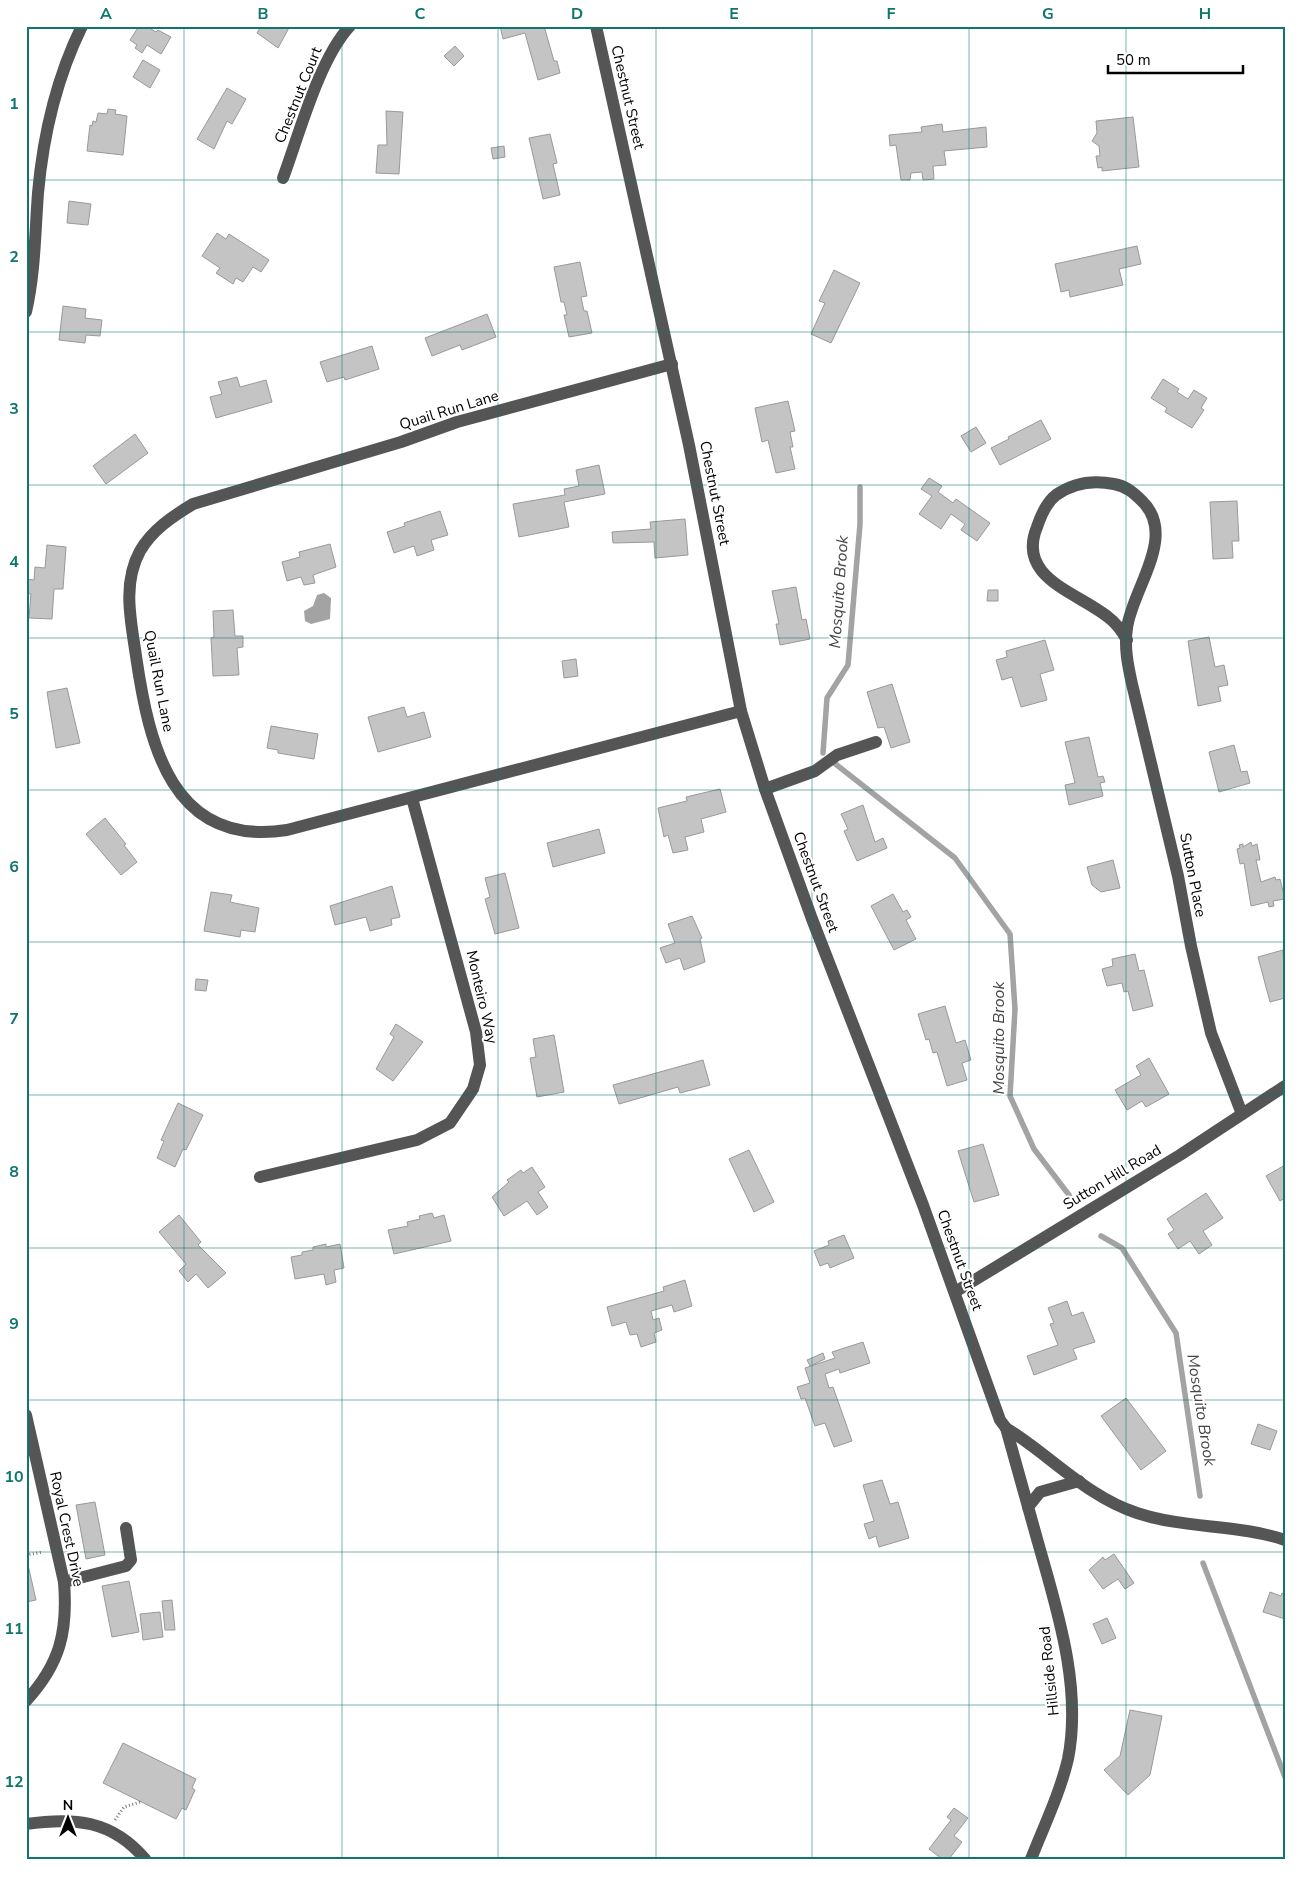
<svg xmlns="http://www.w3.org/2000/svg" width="1311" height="1885" font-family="'Nunito Sans',sans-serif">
<rect width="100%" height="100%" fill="#fff"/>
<path fill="#a3a3a3" d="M324,593L331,598L330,619L311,624L305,621L304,611L313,606L317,595Z"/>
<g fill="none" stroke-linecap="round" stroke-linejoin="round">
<g stroke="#a3a3a3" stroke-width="5.5">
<path d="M823,753L827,698L848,665L860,524V487"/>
<path d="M833,762L955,858L1010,934L1015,1009L1010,1096L1034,1149L1069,1195"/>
<path d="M1101,1236L1122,1248L1176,1333L1200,1496"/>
<path d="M1203,1563L1285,1777"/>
</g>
</g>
<g fill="#c4c4c4" stroke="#999">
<path d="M139,26H146L156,32L158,30L171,37L161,54L147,45L142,53L135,48L137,45L130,40Z"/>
<path d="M261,26H290L278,48L257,33Z"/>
<path d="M500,26H544L554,61H557L560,73L538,80L525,33L503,39Z"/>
<path d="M455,46L464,56L454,66L444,56Z"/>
<path d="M143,60L160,70L150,88L133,77Z"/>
<path d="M227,88L246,99L232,124L227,121L214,149L197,139Z"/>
<path d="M108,109L116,110L115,114L127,116L123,155L87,151L90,125L92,126L93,121L96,122L98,113L107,114Z"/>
<path d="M386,111L403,112L399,174L376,173L378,145H387Z"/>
<path d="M1133,117L1139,167L1102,171V167L1098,168L1096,156H1100L1099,146L1092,141L1097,133L1096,121Z"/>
<path d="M942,124L943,132L986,127L987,147L944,151L946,165L933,166L934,179L923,180L922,172L911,173L910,180H901L896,145L890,146L889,135L922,132L921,127Z"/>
<path d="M550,134L557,163L553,164L560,195L543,199L529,138Z"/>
<path d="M504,146L505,157L493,159L491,148Z"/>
<path d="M69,201L91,204L88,225L67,223Z"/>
<path d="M217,233L226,239L229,234L269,260L261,272L253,267L243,282L236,278L233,284L216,273L220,268L202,256Z"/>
<path d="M1137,246L1141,264L1119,269L1123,285L1070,297L1069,290L1061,292L1055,264Z"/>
<path d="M580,262L587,296L581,297L584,311H587L592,333L569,337L564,315H567L564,302H561L554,267Z"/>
<path d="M834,270L860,283L831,343L811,334L825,303L819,301Z"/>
<path d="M63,306L86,309L85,318L102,320L100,336L86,335L85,343L59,340Z"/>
<path d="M487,314L496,337L462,350L460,345L432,356L425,338Z"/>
<path d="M372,346L379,369L345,380L344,377L327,382L320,362Z"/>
<path d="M237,377L240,387L266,380L272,402L216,418L210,397L222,394L218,382Z"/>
<path d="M1163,379L1179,389L1177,392L1188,399L1194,390L1207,398L1201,408L1204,410L1192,428L1165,412L1167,408L1151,398Z"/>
<path d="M788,401L795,431L790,432L793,447H790L795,469L776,473L768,440L762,442L755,408Z"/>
<path d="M1041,420L1051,439L1000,465L991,448L1009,439L1008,437Z"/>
<path d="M976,427L986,443L971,452L961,436Z"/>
<path d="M135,434L148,453L106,484L93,466Z"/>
<path d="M599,465L605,494L564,502L569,527L519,537L513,504L565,495L564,489L579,486L576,470Z"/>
<path d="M929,478L942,486L938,492L953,503L956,499L990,523L977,541L961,530L965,524L951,514L941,529L919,514L932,496L921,489Z"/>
<path d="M1237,501L1239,541H1232L1233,558L1213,559L1210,502Z"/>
<path d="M440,511L448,535L431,540L434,550L417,556L414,546L394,553L387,532L405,526L404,523Z"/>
<path d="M685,519L688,555L655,558L654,542L613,543L612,532L651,529L650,522Z"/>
<path d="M330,544L336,567L313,575L315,583L304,585L301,577L287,581L282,562L300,557L299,552Z"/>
<path d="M47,545L66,547L63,589H54L52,619L29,618L31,594L26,593V579L34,580L35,567L45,568Z"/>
<path d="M796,587L802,620L806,619L810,639L780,645L776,624H779L772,591Z"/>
<path d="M988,590H998V601H987Z"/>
<path d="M233,610L235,636H243V647L237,648L239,675L213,676L211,638L214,637L213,611Z"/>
<path d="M1209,637L1215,667L1224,665L1228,685L1218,687L1221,701L1198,706L1188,641Z"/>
<path d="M1045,640L1054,670L1040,674L1047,700L1021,707L1012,677L1002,680L996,660L1007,657L1006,651Z"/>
<path d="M576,659L578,676L564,678L562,661Z"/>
<path d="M892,684L910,742L891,748L884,727L878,728L867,692Z"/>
<path d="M67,688L80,743L56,748L47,692Z"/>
<path d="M404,707L407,717L424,712L431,737L378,752L368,717Z"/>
<path d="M271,726L318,734L314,759L278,753V750L267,748Z"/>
<path d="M1089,737L1098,777L1103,776L1105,782L1100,783L1103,796L1069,805L1065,785L1075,783L1065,742Z"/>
<path d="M1234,745L1241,772L1247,771L1250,783L1219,792L1209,752Z"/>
<path d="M720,789L726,812L701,819L704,832L685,837L688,850L673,853L668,835L664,837L658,808L687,801L686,797Z"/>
<path d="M863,805L875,842L883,838L887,848L857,861L844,831L848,829L841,814Z"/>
<path d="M105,818L126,844L124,845L137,862L121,875L86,834Z"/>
<path d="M599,829L605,853L553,867L547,843Z"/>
<path d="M1251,842L1252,846L1257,844L1260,860H1256L1261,882L1275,877L1276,880L1280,879L1285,899L1273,901L1274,906L1269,907L1268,902L1251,906L1244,863L1240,864L1237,849L1240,848L1239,845L1243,844V847Z"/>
<path d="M1113,860L1120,888L1101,892L1092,885L1087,867Z"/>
<path d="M505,873L519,928L495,934L485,899L490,897L485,878Z"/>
<path d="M392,886L400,917L391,919L392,925L370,931L366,917L335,925L330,906Z"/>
<path d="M211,892L232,895L230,902L259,908L255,932L241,930L240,937L204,931Z"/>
<path d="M893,894L903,912L907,910L911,917L906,920L916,939L894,950L871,906Z"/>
<path d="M692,916L702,938L700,939L705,962L684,970L680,958L666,963L660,948L675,943L668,924Z"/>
<path d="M1283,950L1285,998L1270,1002L1258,957Z"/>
<path d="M1135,954L1139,971L1144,970L1153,1006L1133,1011L1128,991L1124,992L1122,983L1107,986L1102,969L1113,966L1112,959Z"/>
<path d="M196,979L208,980L206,991L195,990Z"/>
<path d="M945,1006L956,1043L965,1040L971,1060L962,1063L967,1080L947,1086L937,1052L933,1053L929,1039L926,1040L918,1014Z"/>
<path d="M396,1024L423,1042L393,1081L376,1069L394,1037L390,1034Z"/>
<path d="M554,1035L564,1092L537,1097L530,1058L536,1057L533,1039Z"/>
<path d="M1149,1058L1169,1094L1146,1107L1142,1101L1127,1110L1115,1090L1141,1075L1136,1066Z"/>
<path d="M703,1060L710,1085L680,1093L678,1087L619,1104L613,1085Z"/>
<path d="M178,1103L203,1115L186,1150L183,1149L175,1167L157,1158L164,1141L161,1140Z"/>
<path d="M983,1144L999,1195L974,1202L958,1151Z"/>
<path d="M749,1150L774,1202L754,1212L729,1159Z"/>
<path d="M1285,1165V1198L1280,1201L1266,1176Z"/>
<path d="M532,1167L545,1187L538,1192L548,1207L537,1215L527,1201L504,1216L492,1197L509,1182L507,1180L521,1170L523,1173Z"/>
<path d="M1206,1193L1223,1218L1203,1231L1212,1245L1199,1254L1190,1241L1178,1249L1168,1234L1174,1230L1167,1219Z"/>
<path d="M432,1213L434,1218L444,1215L451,1241L394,1254L388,1230L408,1226L407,1222L420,1219L419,1216Z"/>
<path d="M179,1215L201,1242L198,1245L226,1273L208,1288L196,1274L188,1282L179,1271L186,1264L159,1232Z"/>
<path d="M844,1235L854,1258L830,1268L828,1263L820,1266L814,1251L829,1245L828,1241Z"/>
<path d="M326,1244V1247L340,1244L344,1268L334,1270L336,1282L326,1285L324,1274L295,1279L291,1257L302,1255V1252L313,1250V1247Z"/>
<path d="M685,1280L692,1306L674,1312L672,1305L651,1311L653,1320L659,1318L662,1330L654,1333L656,1342L641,1347L637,1334L630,1335L626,1322L612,1326L607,1307L664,1291L663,1287Z"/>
<path d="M1067,1301L1072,1316L1083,1312L1095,1342L1073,1349L1077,1359L1034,1375L1027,1356L1058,1345L1050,1324L1054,1323L1048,1308Z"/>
<path d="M863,1342L870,1363L840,1373L839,1369L825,1374L829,1388L833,1387L852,1441L834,1447L825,1423L815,1426L805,1398L801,1399L797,1387L810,1383L805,1368L835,1358L832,1352Z"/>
<path d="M823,1353L825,1359L810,1366L807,1360Z"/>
<path d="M1126,1398L1166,1451L1141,1470L1101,1416Z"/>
<path d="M1258,1424L1277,1431L1270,1450L1251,1444Z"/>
<path d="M882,1480L890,1504L898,1502L909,1538L879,1547L876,1536L869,1539L864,1524L874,1521L863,1485Z"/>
<path d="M95,1502L105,1555L86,1559L76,1505Z"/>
<path d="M1114,1554L1134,1583L1125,1589L1118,1579L1103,1589L1089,1570L1103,1557L1105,1560Z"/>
<path d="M26,1556L36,1600L26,1602Z"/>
<path d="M129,1581L139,1632L112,1637L102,1586Z"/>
<path d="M1270,1592L1281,1596L1282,1593L1285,1594V1619L1263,1612Z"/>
<path d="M172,1600L175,1630H165L162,1601Z"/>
<path d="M160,1612L163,1637L143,1640L140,1614Z"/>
<path d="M1107,1618L1116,1638L1102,1644L1093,1624Z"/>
<path d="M1130,1710L1162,1716L1150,1775L1128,1795L1104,1770L1120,1756Z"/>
<path d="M123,1743L196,1779L192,1788L195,1790L186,1810L182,1808L176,1819L103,1783Z"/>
<path d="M954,1808L968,1818L954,1836L962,1842L949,1859H942L929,1849L951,1820L947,1817Z"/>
</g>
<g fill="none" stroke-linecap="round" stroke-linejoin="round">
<g stroke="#777" stroke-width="3" stroke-dasharray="1 2.5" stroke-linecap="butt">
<path d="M26,1555L43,1552"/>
<path d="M115,1820L124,1807L140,1802"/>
</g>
<g stroke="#555" stroke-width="12">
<path d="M596,26L689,445L741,711L765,789L812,919L923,1205L1000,1420L1006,1428C1050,1455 1087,1497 1137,1513C1185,1529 1238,1524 1285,1540"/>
<path d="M283,178C299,135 319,59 350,26"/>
<path d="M26,312C35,273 35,233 38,193C43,137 57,77 82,26"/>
<path d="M672,364L457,422L401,442L193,504C173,516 152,530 140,551C122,584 131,621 136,656C149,745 172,848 287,830L741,711"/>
<path d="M1127,640C1122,631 1116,623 1108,617C1077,592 1016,578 1037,527C1041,515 1047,502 1056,495C1073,483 1094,480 1114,484C1126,486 1134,493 1142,501C1178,536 1132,589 1127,628C1124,647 1128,666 1132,684L1178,876L1191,946L1211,1033L1242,1114"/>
<path d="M765,789L815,771L837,755L876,742"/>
<path d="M260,1177L417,1140L450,1123L473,1089L480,1065L476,1032L412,798"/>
<path d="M955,1292L1180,1155L1285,1086"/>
<path d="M26,1415L64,1582C68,1632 60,1664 26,1701"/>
<path d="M1006,1428C1017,1467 1028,1506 1039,1546C1058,1613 1082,1688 1068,1759C1060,1793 1044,1826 1031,1859"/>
<path d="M1028,1507L1040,1492L1079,1481"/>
<path d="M64,1582L126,1566L131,1560L126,1528"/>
<path d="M26,1824C74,1817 112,1820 145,1859"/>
</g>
</g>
<path fill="none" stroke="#0f766e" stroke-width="1" stroke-opacity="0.55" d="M184,26V1859M342,26V1859M498,26V1859M656,26V1859M812,26V1859M969,26V1859M1126,26V1859M26,180H1285M26,332H1285M26,485H1285M26,638H1285M26,790H1285M26,942H1285M26,1095H1285M26,1248H1285M26,1400H1285M26,1552H1285M26,1705H1285"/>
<g text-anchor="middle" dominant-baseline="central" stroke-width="4" stroke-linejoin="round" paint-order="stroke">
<g font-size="15" fill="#000" stroke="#fff">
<text transform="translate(298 95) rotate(-68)">Chestnut Court</text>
<text transform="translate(628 97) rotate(77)">Chestnut Street</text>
<text transform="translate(449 410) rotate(-17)">Quail Run Lane</text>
<text transform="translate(715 493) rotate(79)">Chestnut Street</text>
<text transform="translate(159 681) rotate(79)">Quail Run Lane</text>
<text transform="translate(1193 875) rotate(79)">Sutton Place</text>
<text transform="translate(816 882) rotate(70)">Chestnut Street</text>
<text transform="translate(482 997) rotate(77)">Monteiro Way</text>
<text transform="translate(1112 1177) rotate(-31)">Sutton Hill Road</text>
<text transform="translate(960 1260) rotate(70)">Chestnut Street</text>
<text transform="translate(67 1529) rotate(78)">Royal Crest Drive</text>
<text transform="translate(1049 1671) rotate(-96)">Hillside Road</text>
</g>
<g font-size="16" font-style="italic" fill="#444" stroke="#fff">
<text transform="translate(839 592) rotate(-86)">Mosquito Brook</text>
<text transform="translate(999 1038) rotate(-90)">Mosquito Brook</text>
<text transform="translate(1201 1410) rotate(81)">Mosquito Brook</text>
</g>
</g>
<rect width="1311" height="1885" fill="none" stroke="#ffffff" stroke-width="55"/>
<g transform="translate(68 1818)" stroke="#ffffff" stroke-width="4" paint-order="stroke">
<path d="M0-4L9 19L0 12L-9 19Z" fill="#000000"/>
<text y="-8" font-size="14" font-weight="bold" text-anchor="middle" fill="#000000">N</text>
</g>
<path d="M1108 65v8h135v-8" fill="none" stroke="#000000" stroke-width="2.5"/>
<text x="1116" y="65" font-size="15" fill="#000000" stroke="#ffffff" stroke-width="4" paint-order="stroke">50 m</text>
<rect x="28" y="28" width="1256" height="1830" fill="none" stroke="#0f766e" stroke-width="2"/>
<g font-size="16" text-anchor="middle" font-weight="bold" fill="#0f766e">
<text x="106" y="19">A</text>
<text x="263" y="19">B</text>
<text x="420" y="19">C</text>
<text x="577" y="19">D</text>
<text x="734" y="19">E</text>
<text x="891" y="19">F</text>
<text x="1048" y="19">G</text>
<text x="1205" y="19">H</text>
<text x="14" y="109">1</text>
<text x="14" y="262">2</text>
<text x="14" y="414">3</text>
<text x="14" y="567">4</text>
<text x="14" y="719">5</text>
<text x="14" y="872">6</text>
<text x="14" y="1024">7</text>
<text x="14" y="1177">8</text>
<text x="14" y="1329">9</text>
<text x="14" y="1482">10</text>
<text x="14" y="1634">11</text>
<text x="14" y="1787">12</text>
</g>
</svg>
